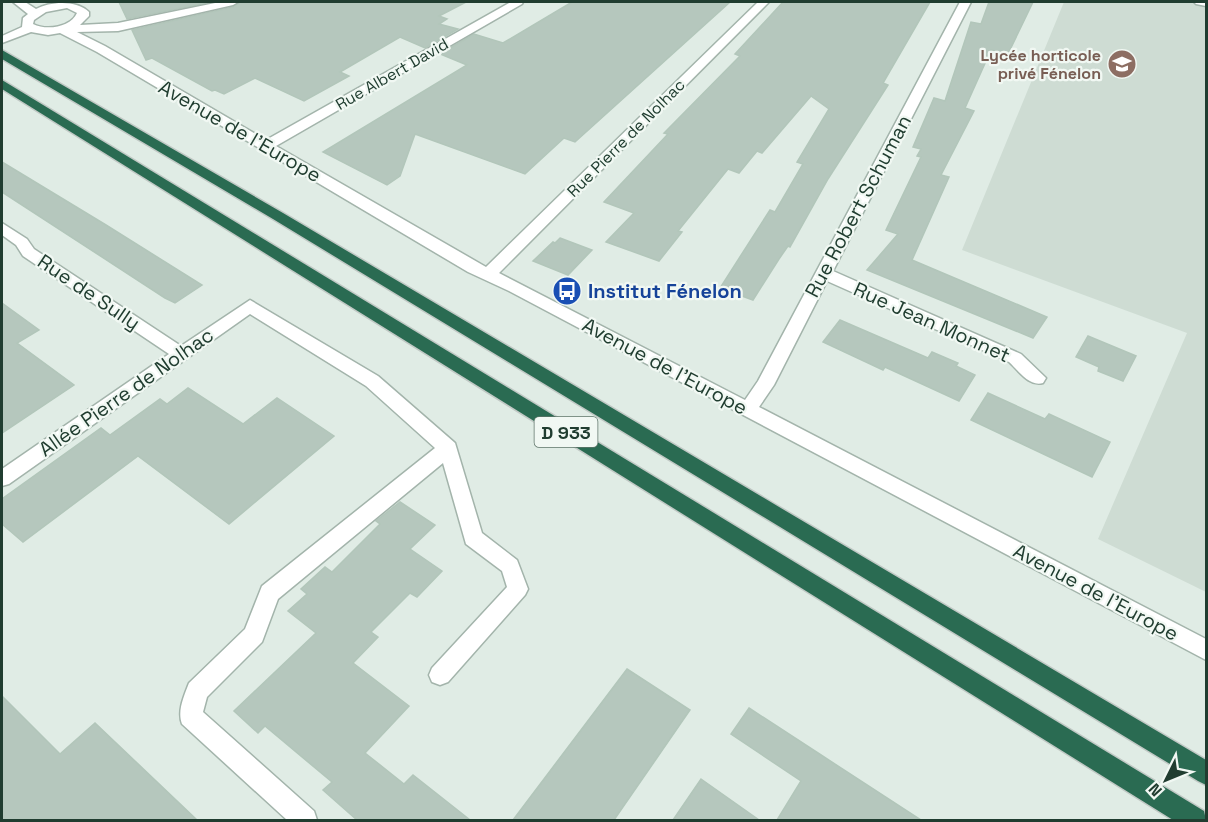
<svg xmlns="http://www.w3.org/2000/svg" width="1208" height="822" font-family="'Space Grotesk',sans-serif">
<rect width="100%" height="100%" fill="#e0ece5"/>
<path fill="#cedcd3" d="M1064,2H1206V592L1098,539L1187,333L962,250Z"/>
<g fill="#b5c7bd" stroke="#b2c6ba" stroke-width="1.5">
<path d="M119,2H211L127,19Z"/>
<path d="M240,2H466L439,16L447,19L439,24L458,29L425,48L400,37L340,72L349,76L304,101L255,78L224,94L215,90L212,91L152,58L146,60L132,30L233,7Z"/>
<path d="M572,2H730L575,142L564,138L525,174L415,134L400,176L387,185L323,152L467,65L440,54L474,34L503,43Z"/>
<path d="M783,2H930L883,83L888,85L828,179L790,247L788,246L779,259L753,300L720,288L770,210L775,212L803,164L797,162L829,109L811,96L762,153L757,151L739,173L728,169L678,231L682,232L659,261L606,242L634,213L604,202L668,134L664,133L738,58L740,56L735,54Z"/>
<path d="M989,2H1033L1008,54L991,50L965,108L974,111L941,175L949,177L912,260L1047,317L1033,338L867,270L898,234L886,230L921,157L917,156L921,149L913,147L934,98L945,101L971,22L981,24Z"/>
<path d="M2,162L106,225L202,285L175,303L165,298L2,192Z"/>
<path d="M560,238L592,250L568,275L533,261L553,242L555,243Z"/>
<path d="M2,303L39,330L17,343L74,385L2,433Z"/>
<path d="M840,320L928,358L932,352L958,363L956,366L975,375L959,401L885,367L883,370L823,342Z"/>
<path d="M1088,336L1136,356L1123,381L1098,371L1099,367L1076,357Z"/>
<path d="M188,388L243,424L277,398L334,436L229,524L138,456L23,542L2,524V499L101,428L110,435L160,399L167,404Z"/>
<path d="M988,393L1045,419L1049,414L1110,442L1092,477L971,420Z"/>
<path d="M400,502L435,525L410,549L442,571L417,597L410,593L371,632L378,637L353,663L409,706L365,753L404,784L413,775L470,820H357L323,790L332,782L265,726L258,733L234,711L316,633L288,611L307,594L301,589L325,567L332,572L380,524L376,521Z"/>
<path d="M627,669L690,710L614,820H513Z"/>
<path d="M2,696L60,754L95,723L197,820H2Z"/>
<path d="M749,708L818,753L921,820H777L801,781L731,734Z"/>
<path d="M701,779L759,820H673Z"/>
</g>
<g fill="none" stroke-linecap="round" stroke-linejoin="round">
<g stroke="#a3b4ab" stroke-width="3">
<g id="minor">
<path d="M13,2H25L36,9C51,1 77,0 89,12V16L80,25L118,23L220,2H238L233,5L118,31L77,32L105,46L266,140L511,2H523L522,4L276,146L486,267L758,2H769L499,273L745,400L758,381L960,2H971L833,271L1021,354L1046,378L1043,383C1029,387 1019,371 1009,362L827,281L774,385L759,407L1206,639V660L509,291L468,272L97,52L60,33L48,35L31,32L2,43V36L22,27L23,18L28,14ZM67,8L77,13C71,27 47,31 33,24L34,20L46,12Z"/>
<path d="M1194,2H1206V6L1196,4Z"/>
<path d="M2,223L27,239L34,249L181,346L250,300L378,376L455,443L482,533L517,560L528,589L525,595L448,682L440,685L432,682L429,675L432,668L507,587L502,571L466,544L443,463L278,599L262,642L207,697L203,712L314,811L317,820H287L182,724C177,711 184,696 189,683L245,629L262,586L435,448L366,386L250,314L9,484L2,486V469L169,354L23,256L16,245L2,235Z"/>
</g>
</g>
<g stroke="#c1c9c5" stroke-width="3">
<g id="highway">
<path d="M2,50L283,213L1206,760V785L1198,781L273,219L2,59Z"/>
<path d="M2,80L1204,811L1206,820H1173L2,89Z"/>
</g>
</g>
<use href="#minor" fill="#fff" fill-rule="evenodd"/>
<use href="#highway" fill="#2a6b52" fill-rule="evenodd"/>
</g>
<defs>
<g id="school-disc" transform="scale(1.5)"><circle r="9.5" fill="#8d6e63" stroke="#f1f8f3"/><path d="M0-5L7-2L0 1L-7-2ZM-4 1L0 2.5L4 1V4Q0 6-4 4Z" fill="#fff"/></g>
<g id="bus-disc" transform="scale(1.5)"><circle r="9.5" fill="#1a4fb4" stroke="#f1f8f3"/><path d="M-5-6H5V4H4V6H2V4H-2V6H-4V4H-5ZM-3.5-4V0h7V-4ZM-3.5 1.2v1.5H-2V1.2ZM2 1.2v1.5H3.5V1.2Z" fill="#fff"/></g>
</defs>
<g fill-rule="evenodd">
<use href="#school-disc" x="1122" y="64"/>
<use href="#bus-disc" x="567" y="291"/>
</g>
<g text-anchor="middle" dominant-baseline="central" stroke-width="4.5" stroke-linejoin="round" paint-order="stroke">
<g font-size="16" font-weight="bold" fill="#785e54" stroke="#f1f8f3" text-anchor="end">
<text x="1101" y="55">Lycée horticole<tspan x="1101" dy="18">privé Fénelon</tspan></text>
</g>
<g font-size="16" fill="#203d30" stroke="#f1f8f3">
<text transform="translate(392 74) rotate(-30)">Rue Albert David</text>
<text transform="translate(626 138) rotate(-45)">Rue Pierre de Nolhac</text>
</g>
<rect fill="#f1f8f3" stroke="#5f756a" stroke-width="1.5" x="534.5" y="417" width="63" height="30" rx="4.5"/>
<g font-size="18" font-weight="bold" fill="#203d30">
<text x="566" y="432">D 933</text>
</g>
<g font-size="20" fill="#203d30" stroke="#f1f8f3">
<text transform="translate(240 131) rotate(30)">Avenue de l'Europe</text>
<text transform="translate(858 206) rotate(-62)">Rue Robert Schuman</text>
<text transform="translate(89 292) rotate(34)">Rue de Sully</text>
<text transform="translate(932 322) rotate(24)">Rue Jean Monnet</text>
<text transform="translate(665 366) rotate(28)">Avenue de l'Europe</text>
<text transform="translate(126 392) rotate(-35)">Allée Pierre de Nolhac</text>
<text transform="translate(1096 592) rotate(28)">Avenue de l'Europe</text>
</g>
<g font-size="20" font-weight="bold" fill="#164399" stroke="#f1f8f3" text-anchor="start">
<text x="588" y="291">Institut Fénelon</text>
</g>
</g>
<rect width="1208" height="822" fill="none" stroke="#203d30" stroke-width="6"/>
<g transform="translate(1166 780) rotate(227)" stroke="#f1f8f3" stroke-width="4.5" paint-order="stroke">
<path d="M0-4.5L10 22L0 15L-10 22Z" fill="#203d30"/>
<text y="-9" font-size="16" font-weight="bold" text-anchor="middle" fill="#203d30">N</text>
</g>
</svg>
